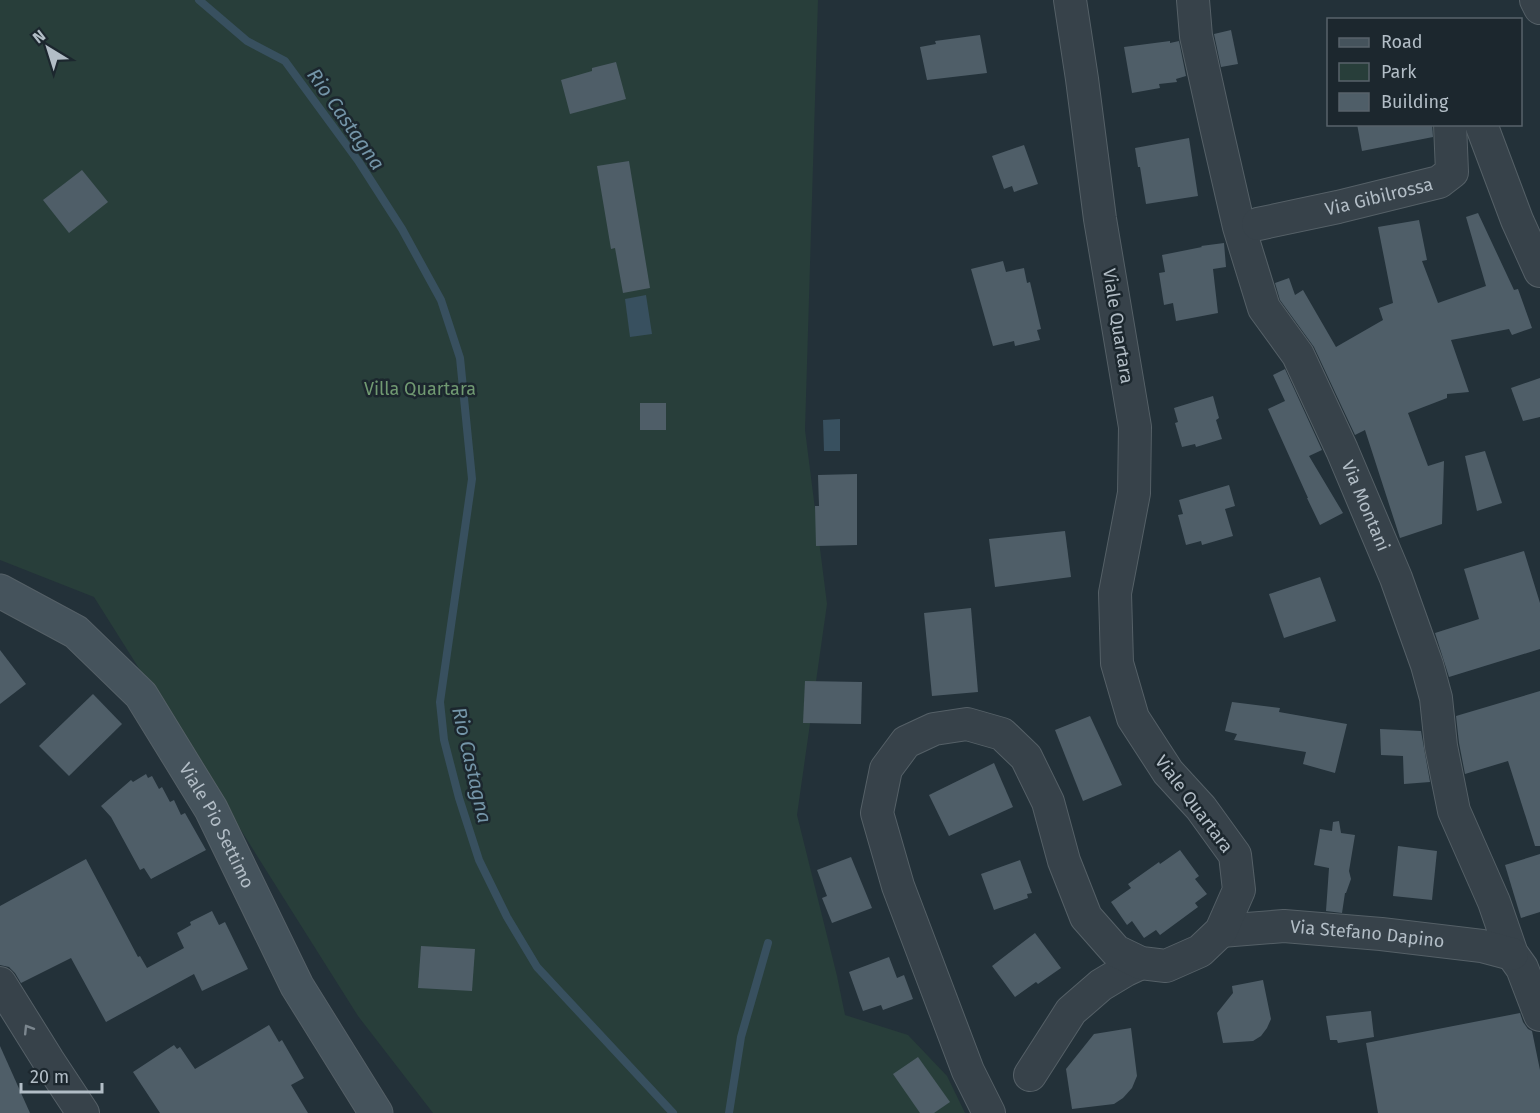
<svg xmlns="http://www.w3.org/2000/svg" width="1540" height="1113" font-family="'Fira Sans',sans-serif">
<rect width="100%" height="100%" fill="#233139"/>
<path fill="#283e3a" d="M0,0H818L805,430L827,604L797,815L837,976L845,1015L908,1035L947,1076L965,1113H433L358,1016L94,597L0,560Z"/>
<g fill="#38505f">
<path d="M646,295L652,334L630,337L625,299Z"/>
<path d="M840,419V451H824L823,420Z"/>
</g>
<g fill="none" stroke-linecap="round" stroke-linejoin="round">
<g stroke="#38505f" stroke-width="8">
<path d="M199,0L247,41L285,61L359,162L402,229L441,300L460,358L472,479L440,702L444,740L459,798L479,860L507,917L537,967L673,1113"/>
<path d="M729,1113L741,1037L768,943"/>
</g>
</g>
<g fill="#4f5e68">
<path d="M1231,30L1238,64L1221,67L1214,34Z"/>
<path d="M980,35L987,73L927,80L920,47L936,44L935,41Z"/>
<path d="M1170,41V43L1179,41L1186,76L1176,79L1177,82L1159,84L1160,88L1132,93L1124,47Z"/>
<path d="M616,62L626,99L570,114L561,80L592,71V68Z"/>
<path d="M1357,124H1432L1433,137L1362,151Z"/>
<path d="M1189,138L1198,196L1146,204L1140,167H1138L1135,148Z"/>
<path d="M1024,145L1038,184L1014,192L1012,186L1004,189L992,156Z"/>
<path d="M629,161L650,288L623,293L615,248L611,249L597,166Z"/>
<path d="M82,170L108,202L69,233L43,200Z"/>
<path d="M1478,213L1514,290L1518,289L1532,328L1512,335L1509,329L1451,340L1469,392L1447,394V398L1408,413L1428,466L1444,461L1442,524L1400,538L1365,430L1355,435L1314,347L1280,300L1275,283L1289,278L1295,295L1303,290L1336,347L1383,320L1379,308L1393,303L1378,227L1419,220L1427,260L1422,261L1438,303L1486,286L1466,217Z"/>
<path d="M1224,243L1226,267L1213,269L1218,313L1176,321L1173,303L1164,305L1159,273L1165,272L1162,255L1202,247L1201,246Z"/>
<path d="M1003,261L1006,272L1024,268L1027,283L1030,282L1041,329L1037,330L1040,340L1015,346L1014,341L993,346L971,269Z"/>
<path d="M1285,369L1322,450L1309,456L1343,513L1320,525L1307,498H1308L1268,409L1285,401L1273,375Z"/>
<path d="M1540,378V417L1523,421L1511,388Z"/>
<path d="M1213,396L1219,418L1216,420L1222,439L1196,447L1195,444L1182,447L1175,423L1178,422L1174,408Z"/>
<rect x="640" y="403" width="26" height="27"/>
<path d="M1485,451L1502,503L1477,511L1465,456Z"/>
<path d="M857,474V545L816,546L815,506H819L818,475Z"/>
<path d="M1229,485L1235,506L1225,509L1233,536L1202,545L1201,541L1186,545L1178,515L1183,514L1179,500Z"/>
<path d="M1065,531L1071,577L995,587L989,539Z"/>
<path d="M1524,551L1540,603V649L1449,677L1435,633L1479,619L1464,569Z"/>
<path d="M1320,577L1336,621L1284,638L1269,594Z"/>
<path d="M971,608L978,692L932,696L924,613Z"/>
<path d="M0,650L26,684L0,704Z"/>
<path d="M805,681L862,682L861,724L803,723Z"/>
<path d="M1540,691V846H1535L1508,761L1465,774L1459,743L1456,716Z"/>
<path d="M93,694L122,724L69,776L39,746Z"/>
<path d="M1232,702L1280,708L1279,712L1347,724L1335,773L1303,764L1306,752L1234,740L1237,734L1225,731Z"/>
<path d="M1090,716L1122,785L1083,801L1055,730Z"/>
<path d="M1380,729L1421,731L1430,782L1404,784L1403,756L1381,755Z"/>
<path d="M994,763L1013,807L949,836L929,795Z"/>
<path d="M146,774L148,778L152,776L159,789L162,787L170,802L174,800L181,815L185,813L206,850L151,879L144,868L140,870L111,817L101,806L131,780L133,782Z"/>
<path d="M1339,821L1341,833L1355,835L1349,871L1351,879L1346,893H1345L1342,913L1326,911L1329,868L1314,865L1320,829L1332,831L1333,822Z"/>
<path d="M1398,846L1437,851L1432,900L1393,896Z"/>
<path d="M1180,850L1199,876L1195,879L1207,894L1195,903L1198,907L1160,935L1156,930L1144,938L1132,921L1127,925L1111,902L1131,888L1128,884L1159,862L1160,864Z"/>
<path d="M1540,854V912L1521,918L1505,865Z"/>
<path d="M851,857L872,908L832,923L822,898L827,896L817,870Z"/>
<path d="M86,859L138,957L140,956L147,968L184,948L177,933L191,925L190,922L212,911L219,925L225,922L248,969L202,991L194,974L106,1022L71,958L21,983L15,973L9,967L0,965V906Z"/>
<path d="M1020,860L1032,893L1027,894L1028,898L994,910L981,874Z"/>
<path d="M1035,933L1061,968L1038,984L1036,982L1015,997L992,966Z"/>
<path d="M421,946L475,949L472,991L418,988Z"/>
<path d="M889,957L897,978L904,975L913,999L883,1010L881,1005L863,1011L849,972Z"/>
<path d="M1263,980L1271,1019L1267,1028L1261,1036L1253,1041L1223,1043L1217,1013L1233,993L1232,986Z"/>
<path d="M1371,1011L1374,1037L1338,1043L1337,1040H1330L1326,1016Z"/>
<path d="M1520,1013L1523,1022L1528,1029L1532,1031L1540,1070V1113H1378L1366,1043Z"/>
<path d="M269,1025L279,1042L282,1040L304,1078L291,1085L308,1113H160L133,1072L174,1045L177,1049L180,1047L195,1069Z"/>
<path d="M1131,1028L1137,1076L1132,1088L1123,1098L1114,1104L1072,1109L1066,1069L1094,1034Z"/>
<path d="M0,1046L30,1113H0Z"/>
<path d="M918,1057L950,1102L934,1113H920L893,1074Z"/>
</g>
<g fill="none" stroke-linecap="round" stroke-linejoin="round">
<g stroke="#556067" stroke-width="34">
<g id="street">
<path id="s1" d="M1193,0L1196,36L1217,131L1239,227L1264,308L1298,355L1342,450L1396,578L1427,665L1436,698L1441,746L1454,811L1494,902L1512,954L1522,968L1540,1015"/>
<path d="M1536,0L1540,8"/>
<path d="M1481,124L1517,220L1540,271"/>
<path id="s2" d="M1258,224L1338,207L1439,182L1452,172L1450,124"/>
<path id="s3" d="M1221,931L1284,926L1381,934L1482,946L1512,954"/>
<path d="M0,983L48,1060L83,1113"/>
<path d="M1030,1075L1071,1011L1101,985L1126,970L1141,963"/>
<path d="M989,1113L968,1071L898,886L877,813L886,769L906,742L934,729L967,724L1002,734L1026,757L1048,802L1064,861L1086,917L1116,951L1141,963L1166,966L1200,951L1221,931L1239,890L1235,855L1201,808L1168,772L1133,718L1117,663L1115,593L1134,493L1135,427L1100,219L1082,79L1070,0"/>
</g>
</g>
<g stroke="#556067" stroke-width="35">
<g id="secondary">
<path id="s4" d="M0,591L76,632L141,695L211,809L297,986L376,1113"/>
</g>
</g>
<use href="#street" stroke="#37424a" stroke-width="32"/>
<use href="#secondary" stroke="#45535c" stroke-width="33"/>
</g>
<defs><path id="oneway-chevron" d="M-2-3.5L2.5 0L-2 3.5" fill="none" stroke-width="1.6" stroke-linecap="round" stroke-linejoin="round" transform="scale(1.5)"/></defs>
<use stroke="#7b868e" href="#oneway-chevron" transform="translate(28 1029) rotate(-122)"/>
<g text-anchor="middle" dominant-baseline="central" stroke-width="5" stroke-linejoin="round" paint-order="stroke">
<g font-size="18" fill="#b2bdc6" stroke="#1c272e">
<text stroke="none"><textPath href="#s2" startOffset="124">Via Gibilrossa</textPath></text>
<text transform="translate(1118 326) rotate(81)">Viale Quartara</text>
<text stroke="none"><textPath href="#s1" startOffset="540">Via Montani</textPath></text>
<text transform="translate(1194 804) rotate(53)">Viale Quartara</text>
<text stroke="none"><textPath href="#s4" startOffset="328">Viale Pio Settimo</textPath></text>
<text stroke="none"><textPath href="#s3" startOffset="147">Via Stefano Dapino</textPath></text>
</g>
<g font-size="18" fill="#719a72" stroke="#1c272e">
<text x="420" y="389">Villa Quartara</text>
</g>
<g font-size="20" font-style="italic" fill="#7495a8" stroke="#1c272e">
<text transform="translate(346 119) rotate(55)">Rio Castagna</text>
<text transform="translate(472 765) rotate(77)">Rio Castagna</text>
</g>
</g>
<rect x="1327" y="18" width="195" height="108" fill="#1c272e" stroke="#58636b" stroke-width="1.5"/>
<rect x="1339" y="38" width="30" height="9" fill="#45535c" stroke="#58636b" stroke-width="1.5"/>
<text x="1381" y="48" font-size="18" fill="#b2bdc6">Road</text>
<rect x="1339" y="63" width="30" height="18" fill="#283e3a" stroke="#58636b" stroke-width="1.5"/>
<text x="1381" y="78" font-size="18" fill="#b2bdc6">Park</text>
<rect x="1339" y="93" width="30" height="18" fill="#4f5e68" stroke="#58636b" stroke-width="1.5"/>
<text x="1381" y="108" font-size="18" fill="#b2bdc6">Building</text>
<g transform="translate(48 48) rotate(322)" stroke="#1c272e" stroke-width="4.5" paint-order="stroke">
<path d="M0-4.5L10 22L0 15L-10 22Z" fill="#b2bdc6"/>
<text y="-9" font-size="16" font-weight="bold" text-anchor="middle" fill="#b2bdc6">N</text>
</g>
<path d="M21 1083v9h81v-9" fill="none" stroke="#b2bdc6" stroke-width="3"/>
<text x="30" y="1083" font-size="18" fill="#b2bdc6" stroke="#1c272e" stroke-width="4.5" paint-order="stroke">20 m</text>
</svg>
